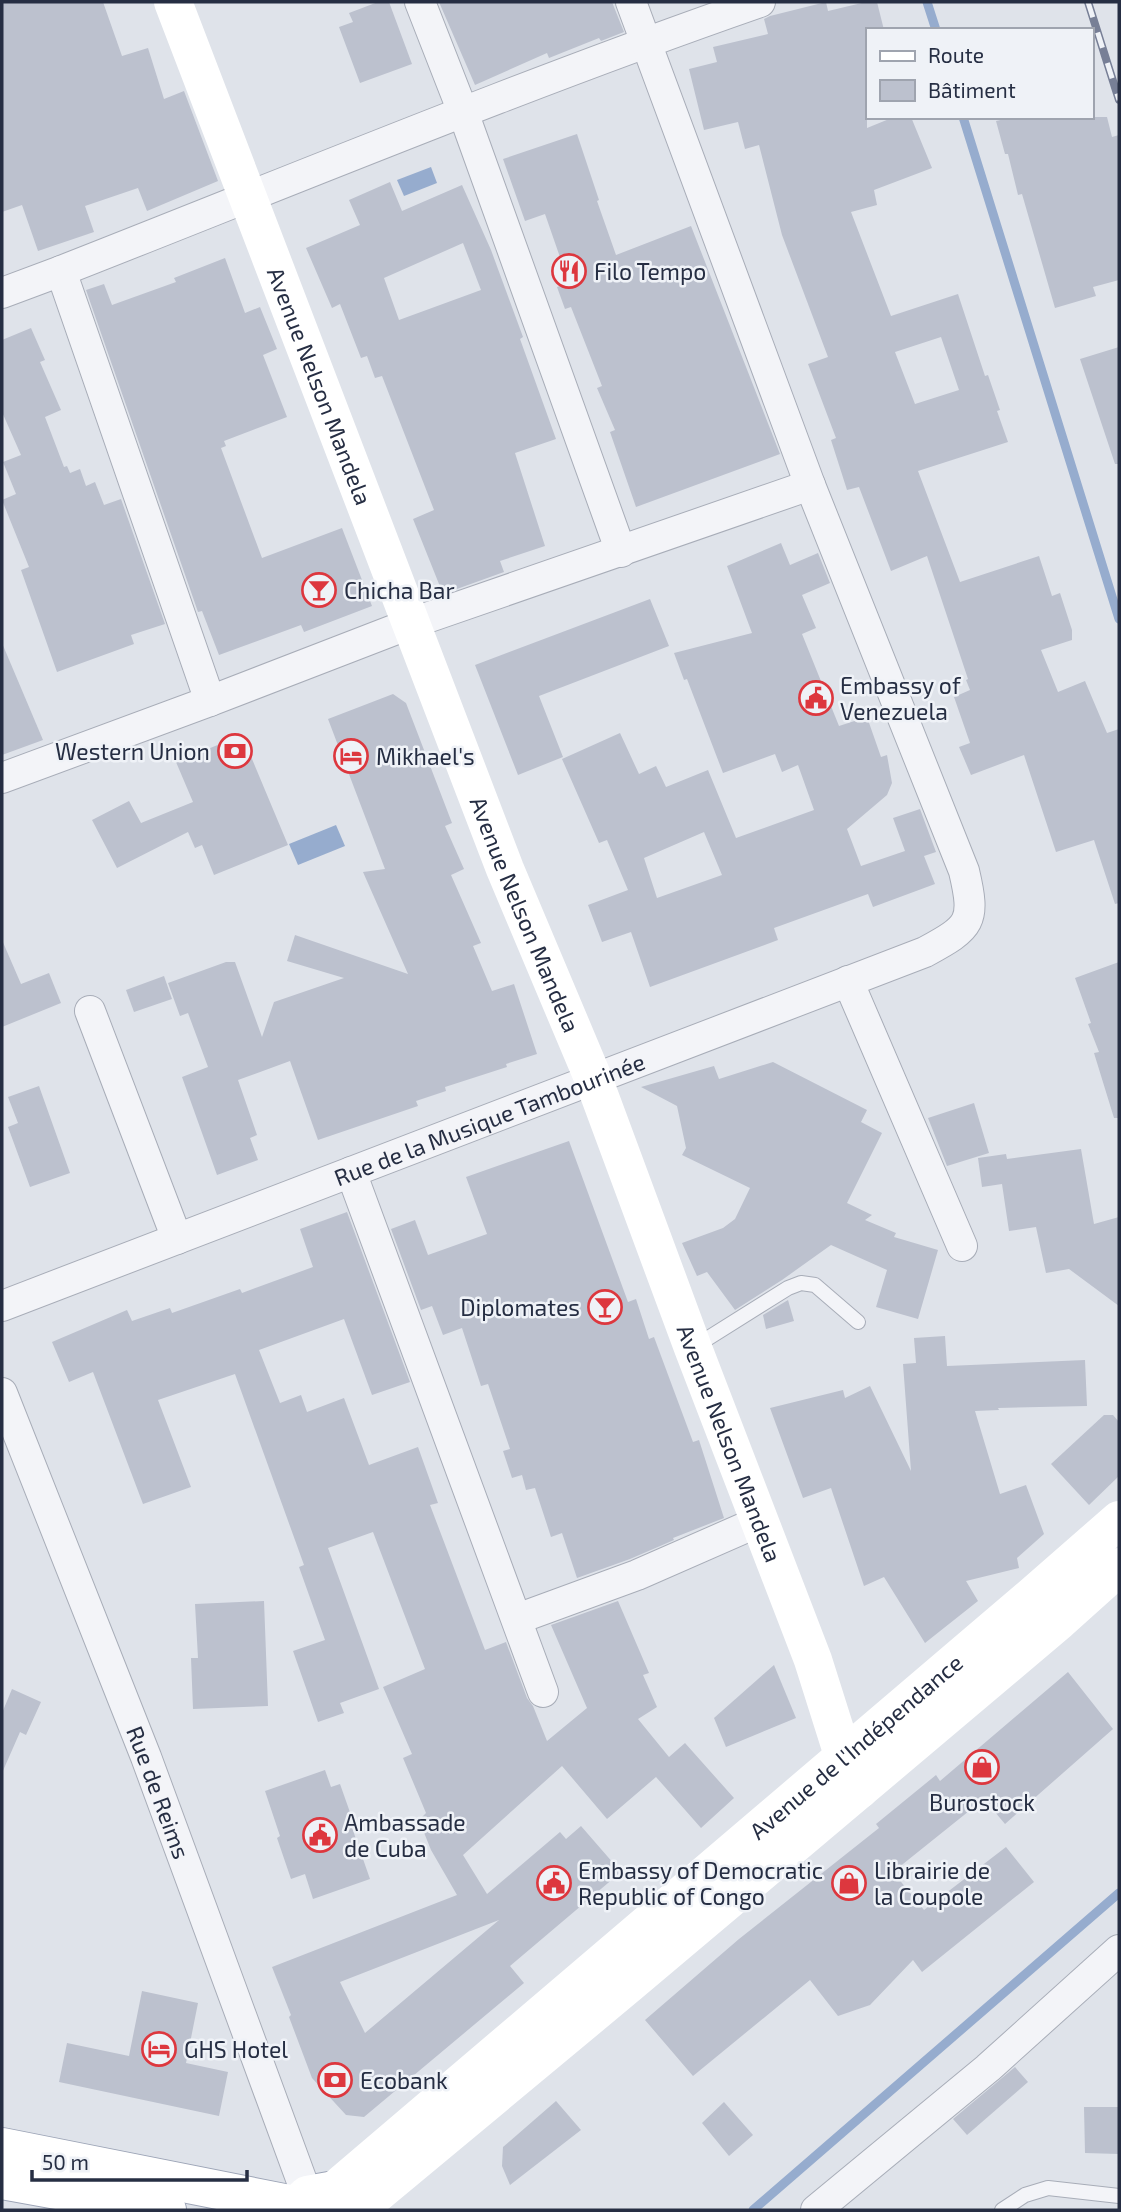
<svg xmlns="http://www.w3.org/2000/svg" width="1121" height="2212" font-family="'Exo 2',sans-serif">
<rect width="100%" height="100%" fill="#dfe3ea"/>
<g fill="#96acce">
<path d="M431,167L437,183L404,196L397,180Z"/>
<path d="M336,825L345,846L298,865L289,844Z"/>
</g>
<g fill="none" stroke-linecap="round" stroke-linejoin="round">
<g stroke="#96acce" stroke-width="9">
<path d="M927,2L936,30"/>
<path d="M963,117L1119,619"/>
<path d="M753,2210L1119,1893"/>
</g>
</g>
<g fill="#bcc1ce" fill-rule="evenodd">
<path d="M2,2H103L122,56L148,48L164,99L184,91L218,181L147,211L138,188L85,206L94,232L38,251L22,205L2,212Z"/>
<path d="M378,2H389L412,64L360,83L339,27L353,22L349,13Z"/>
<path d="M439,2H612L624,32L601,41L599,38L549,58L547,53L475,85Z"/>
<path d="M826,2L828,11L866,2H877L884,30H867V128L894,117H911L932,168L874,190L877,205L851,212L891,316L958,294L985,376L988,375L1000,410L997,411L1008,442L918,471L960,582L1039,556L1052,596L1060,593L1072,630V640L1041,650L1058,692L1085,681L1107,733L1119,729V903L1115,904L1094,840L1056,852L1024,755L971,775L959,747L970,743L954,697L970,690L966,680L968,679L927,556L891,571L859,487L847,490L831,440L836,438L808,364L828,357L782,235L759,145L745,149L738,122L704,130L689,69L717,62L713,47L768,34L764,19L770,16ZM941,337L959,390L915,404L895,352Z"/>
<path d="M1014,117H1107L1112,137L1119,135V280L1093,287L1096,296L1055,308L1022,194L1018,195L1008,154H1005L996,121Z"/>
<path d="M577,134L599,200L597,201L616,255L691,226L780,454L636,507L610,432L615,430L597,388L602,386L571,307L565,309L557,287L569,283L545,214L525,221L503,159Z"/>
<path d="M390,182L402,211L462,185L491,250L523,337L520,339L556,439L515,453L545,546L500,561L504,572L443,594L413,519L434,510L382,376L375,378L367,356L361,358L340,304L332,308L306,248L360,225L349,200ZM463,243L481,290L399,320L384,278Z"/>
<path d="M225,258L245,313L260,307L277,349L263,355L287,417L224,441L226,446L221,448L262,558L342,528L372,606L304,632L301,625L219,655L202,611L198,612L86,290L104,284L112,305L176,282L174,278Z"/>
<path d="M31,328L45,360L40,362L61,410L45,417L64,467L67,466L70,473L80,469L86,486L95,482L104,505L121,499L165,624L131,635L134,644L57,672L21,570L29,567L2,500L16,494L3,462L21,455L2,412V340Z"/>
<path d="M1119,347V464H1115L1080,359Z"/>
<path d="M781,543L790,565L818,553L830,583L802,595L816,628L802,634L839,726L867,717L881,757L887,755L892,783L887,795L847,829L861,866L905,851L893,818L920,809L936,852L924,856L935,884L873,907L868,894L774,928L778,940L650,987L631,932L602,942L588,905L628,890L607,840L599,843L562,759L620,733L639,774L656,766L666,787L708,770L736,838L814,810L798,765L782,772L775,754L723,773L687,679L684,680L674,653L752,633L727,566ZM704,832L722,875L657,898L644,858Z"/>
<path d="M650,599L669,646L539,696L563,757L518,775L475,665Z"/>
<path d="M2,643L43,740L2,755Z"/>
<path d="M393,694L406,703L452,823L445,826L464,869L451,875L481,943L473,946L492,991L514,984L537,1054L506,1064L507,1067L445,1087L446,1091L416,1101L418,1106L318,1140L290,1061L238,1080L257,1135L250,1138L258,1160L217,1175L182,1077L208,1067L188,1013L180,1016L168,983L226,962H235L262,1037L274,1002L344,978L287,961L295,935L408,974L363,872L385,869L328,719Z"/>
<path d="M242,735L288,845L214,875L202,845L195,848L188,832L117,868L92,820L129,801L141,823L193,802L176,762Z"/>
<path d="M2,940L21,984L49,973L61,1003L2,1027Z"/>
<path d="M1119,962V1118H1114L1094,1053L1099,1052L1088,1024L1091,1023L1075,978Z"/>
<path d="M164,976L172,999L134,1012L126,990Z"/>
<path d="M773,1062L867,1110L861,1122L882,1133L847,1203L872,1215L865,1220L896,1233L894,1237L938,1250L918,1319L876,1307L887,1270L831,1245L782,1280L735,1310L707,1272L697,1276L682,1243L723,1228L735,1219L750,1188L682,1155L686,1148L677,1106L641,1087L714,1066L719,1079Z"/>
<path d="M39,1086L70,1173L30,1187L8,1127L18,1123L8,1097Z"/>
<path d="M974,1103L989,1153L947,1166L928,1118Z"/>
<path d="M569,1141L628,1302L636,1299L649,1339L654,1337L693,1442L699,1440L724,1518L673,1538L674,1540L630,1559L577,1578L562,1533L551,1537L535,1488L526,1490L522,1475L512,1478L503,1451L510,1449L488,1384L481,1386L462,1328L443,1335L432,1306L421,1310L391,1229L415,1220L428,1255L487,1234L466,1177Z"/>
<path d="M1081,1149L1094,1224L1119,1217V1306L1069,1269L1046,1273L1036,1227L1009,1231L1002,1184L982,1187L978,1158L1006,1154L1007,1159Z"/>
<path d="M347,1212L410,1382L372,1395L344,1319L259,1350L280,1403L301,1395L307,1412L344,1398L369,1465L418,1447L438,1503L430,1505L485,1650L506,1642L527,1698L533,1706L547,1741L587,1708L551,1625L618,1601L649,1673L643,1675L657,1707L638,1719L669,1757L685,1743L734,1798L701,1828L656,1777L607,1819L562,1766L463,1855L487,1894L560,1832L566,1839L581,1826L621,1872L510,1966L524,1983L364,2117L346,2115L312,2078L289,2017L291,2015L272,1967L457,1895L431,1850L419,1820L426,1813L403,1758L412,1754L383,1687L425,1669L373,1532L328,1548L379,1689L340,1703L344,1713L318,1722L293,1651L325,1640L299,1567L304,1565L235,1374L158,1400L191,1487L143,1504L93,1372L69,1382L52,1342L127,1310L132,1321L170,1308L172,1313L240,1289L242,1293L313,1267L300,1229ZM499,1920L365,2033L340,1982Z"/>
<path d="M788,1300L794,1321L766,1329L763,1315Z"/>
<path d="M945,1336L947,1366L1085,1360L1087,1406L998,1408L999,1410L975,1411L1000,1494L1026,1485L1044,1534L1017,1558L1019,1568L966,1581L978,1601L925,1643L884,1577L864,1586L831,1488L803,1498L770,1408L843,1390L845,1398L870,1386L911,1471L903,1364L916,1363L914,1338Z"/>
<path d="M1104,1415H1113L1119,1422V1476L1089,1505L1051,1464Z"/>
<path d="M264,1601L268,1706L193,1709L191,1658H198L195,1604Z"/>
<path d="M774,1665L796,1718L726,1747L714,1718Z"/>
<path d="M1068,1672L1113,1729L1005,1824L984,1799L893,1872L924,1910L1006,1847L1034,1882L922,1972L913,1960L870,2005L838,2016L810,1980L693,2076L645,2020L739,1939L879,1828L876,1824L936,1775L940,1781Z"/>
<path d="M12,1689L41,1702L26,1735L20,1732L2,1773V1713Z"/>
<path d="M325,1770L331,1787L340,1784L352,1818L349,1819L370,1879L313,1899L305,1874L291,1879L277,1838L280,1836L265,1791Z"/>
<path d="M142,1991L198,2003L186,2063L228,2072L219,2116L59,2082L67,2043L129,2056Z"/>
<path d="M1015,2067L1028,2082L967,2135L953,2119Z"/>
<path d="M556,2101L581,2130L510,2185L502,2166L503,2147Z"/>
<path d="M724,2102L753,2135L729,2156L702,2123Z"/>
<path d="M1084,2107H1119V2154L1085,2153Z"/>
</g>
<g fill="none" stroke-linecap="round" stroke-linejoin="round">
<g stroke="#a8adb8" stroke-width="16">
<g id="lane">
<path d="M694,1347L788,1288L801,1283L815,1285L858,1322"/>
<path d="M1002,2210L1025,2195L1048,2188L1119,2196"/>
</g>
</g>
<g stroke="#a8adb8" stroke-width="32">
<g id="street">
<path d="M420,2L463,112L621,552"/>
<path d="M61,271L210,701"/>
<path d="M2,293L61,271C293,180 524,84 760,2"/>
<path d="M2,778L210,701L412,623L810,485"/>
<path d="M848,981L962,1246"/>
<path d="M90,1011L177,1239"/>
<path d="M351,1172L543,1692"/>
<path id="s1" d="M2,1306L925,952C971,927 976,922 964,871L810,485L631,2"/>
<path id="s2" d="M2,1393L146,1757L307,2195"/>
<path d="M517,1619L637,1575L760,1521"/>
<path d="M816,2210L988,2068L1119,1950"/>
</g>
</g>
<g stroke="#9da5b7" stroke-width="40">
<g id="primary">
<path d="M2,2147L294,2205"/>
<path d="M2,2180L167,2210"/>
<path d="M291,2210L307,2195L335,2190L362,2206L364,2210"/>
</g>
</g>
<use href="#lane" stroke="#f3f4f8" stroke-width="14"/>
<use href="#street" stroke="#f3f4f8" stroke-width="30"/>
<g stroke="#fff" stroke-width="38">
<path id="s3" d="M173,2L505,869L593,1078L693,1348L813,1660L843,1755L859,1790"/>
<path id="s4" d="M335,2190L1031,1597L1119,1520"/>
<path d="M362,2206L629,1984L1059,1621L1119,1567"/>
</g>
<use href="#primary" stroke="#fff" stroke-width="38"/>
<g stroke="#777f96" stroke-width="8">
<path id="rail" d="M1088,2L1119,100"/>
</g>
<use href="#rail" stroke="#eff2f7" stroke-width="5" stroke-dasharray="16" stroke-linecap="butt"/>
</g>
<defs>
<g id="restaurant-ring" transform="scale(1.75)"><circle r="9.5" fill="#eff2f7" stroke="#dd373e" stroke-width="1.5"/><path d="M-5-6h1v4h1v-4h1v4h1v-4h1v5L-1.5 .5V6h-2V.5L-5-1ZM5-6V6H3V1.5H1.5Q1.5-4 5-6Z" fill="#dd373e"/></g>
<g id="bar-ring" transform="scale(1.75)"><circle r="9.5" fill="#eff2f7" stroke="#dd373e" stroke-width="1.5"/><path d="M-6-5H6L.8 .8V4.5H3.5V6h-7V4.5H-.8V.8Z" fill="#dd373e"/></g>
<g id="civic-ring" transform="scale(1.75)"><circle r="9.5" fill="#eff2f7" stroke="#dd373e" stroke-width="1.5"/><path d="M-.6-6.5H3V-4.5H.6V-3L4-1V1h2V6H-6V1h2V-1L-.6-3ZM-1.2 2.5V6h2.4V2.5Z" fill="#dd373e"/></g>
<g id="bank-ring" transform="scale(1.75)"><circle r="9.5" fill="#eff2f7" stroke="#dd373e" stroke-width="1.5"/><path d="M-6-4H6V4H-6ZM0-2.3a2.3 2.3 0 1 0 0 4.6a2.3 2.3 0 1 0 0-4.6Z" fill="#dd373e"/></g>
<g id="hotel-ring" transform="scale(1.75)"><circle r="9.5" fill="#eff2f7" stroke="#dd373e" stroke-width="1.5"/><path d="M-6-4.5h1.5V1H6V5H4.5V3h-9V5H-6ZM-4 0a1.8 1.8 0 1 1 3.6 0ZM.5 0V-2.5h3Q6-2.5 6 0Z" fill="#dd373e"/></g>
<g id="shop-ring" transform="scale(1.75)"><circle r="9.5" fill="#eff2f7" stroke="#dd373e" stroke-width="1.5"/><path d="M-5-2.5h2.3a2.7 3.5 0 0 1 5.4 0H5L5.5 6h-11ZM-1.5-2.5h3a1.5 2.3 0 0 0-3 0Z" fill="#dd373e"/></g>
</defs>
<g fill-rule="evenodd">
<use href="#restaurant-ring" x="569" y="271"/>
<use href="#bar-ring" x="319" y="590"/>
<use href="#civic-ring" x="816" y="698"/>
<use href="#bank-ring" x="235" y="751"/>
<use href="#hotel-ring" x="351" y="756"/>
<use href="#bar-ring" x="605" y="1307"/>
<use href="#shop-ring" x="982" y="1767"/>
<use href="#civic-ring" x="320" y="1835"/>
<use href="#civic-ring" x="554" y="1883"/>
<use href="#shop-ring" x="849" y="1883"/>
<use href="#hotel-ring" x="159" y="2049"/>
<use href="#bank-ring" x="335" y="2080"/>
</g>
<g text-anchor="middle" dominant-baseline="central" stroke-width="5" stroke-linejoin="round" paint-order="stroke">
<g font-size="23" fill="#262e43" stroke="#eff2f7" text-anchor="start">
<text x="594" y="271">Filo Tempo</text>
<text x="344" y="590">Chicha Bar</text>
<text x="840" y="685">Embassy of<tspan x="840" dy="26">Venezuela</tspan></text>
<text x="210" y="751" text-anchor="end">Western Union</text>
<text x="376" y="756">Mikhael's</text>
<text x="580" y="1307" text-anchor="end">Diplomates</text>
<text x="982" y="1802" text-anchor="middle">Burostock</text>
<text x="344" y="1822">Ambassade<tspan x="344" dy="26">de Cuba</tspan></text>
<text x="578" y="1870">Embassy of Democratic<tspan x="578" dy="26">Republic of Congo</tspan></text>
<text x="874" y="1870">Librairie de<tspan x="874" dy="26">la Coupole</tspan></text>
<text x="184" y="2049">GHS Hotel</text>
<text x="360" y="2080">Ecobank</text>
</g>
<g font-size="23" fill="#262e43" stroke="#eff2f7">
<text stroke="none"><textPath href="#s3" startOffset="411">Avenue Nelson Mandela</textPath></text>
<text stroke="none"><textPath href="#s3" startOffset="978">Avenue Nelson Mandela</textPath></text>
<text stroke="none"><textPath href="#s1" startOffset="522">Rue de la Musique Tambourinée</textPath></text>
<text stroke="none"><textPath href="#s3" startOffset="1545">Avenue Nelson Mandela</textPath></text>
<text stroke="none"><textPath href="#s4" startOffset="684">Avenue de l'Indépendance</textPath></text>
<text stroke="none"><textPath href="#s2" startOffset="429">Rue de Reims</textPath></text>
</g>
</g>
<rect width="1121" height="2212" fill="none" stroke="#262e43" stroke-width="7"/>
<rect x="866" y="28" width="228" height="91" fill="#eff2f7" stroke="#9fa4af" stroke-width="2"/>
<rect x="880" y="51" width="35" height="10" fill="#ffffff" stroke="#9fa4af" stroke-width="2"/>
<text x="928" y="63" font-size="21" fill="#262e43">Route</text>
<rect x="880" y="80" width="35" height="21" fill="#bcc1ce" stroke="#9fa4af" stroke-width="2"/>
<text x="928" y="98" font-size="21" fill="#262e43">Bâtiment</text>
<path d="M32 2170v10h215v-10" fill="none" stroke="#262e43" stroke-width="3.5"/>
<text x="42" y="2170" font-size="21" fill="#262e43" stroke="#eff2f7" stroke-width="5" paint-order="stroke">50 m</text>
</svg>
